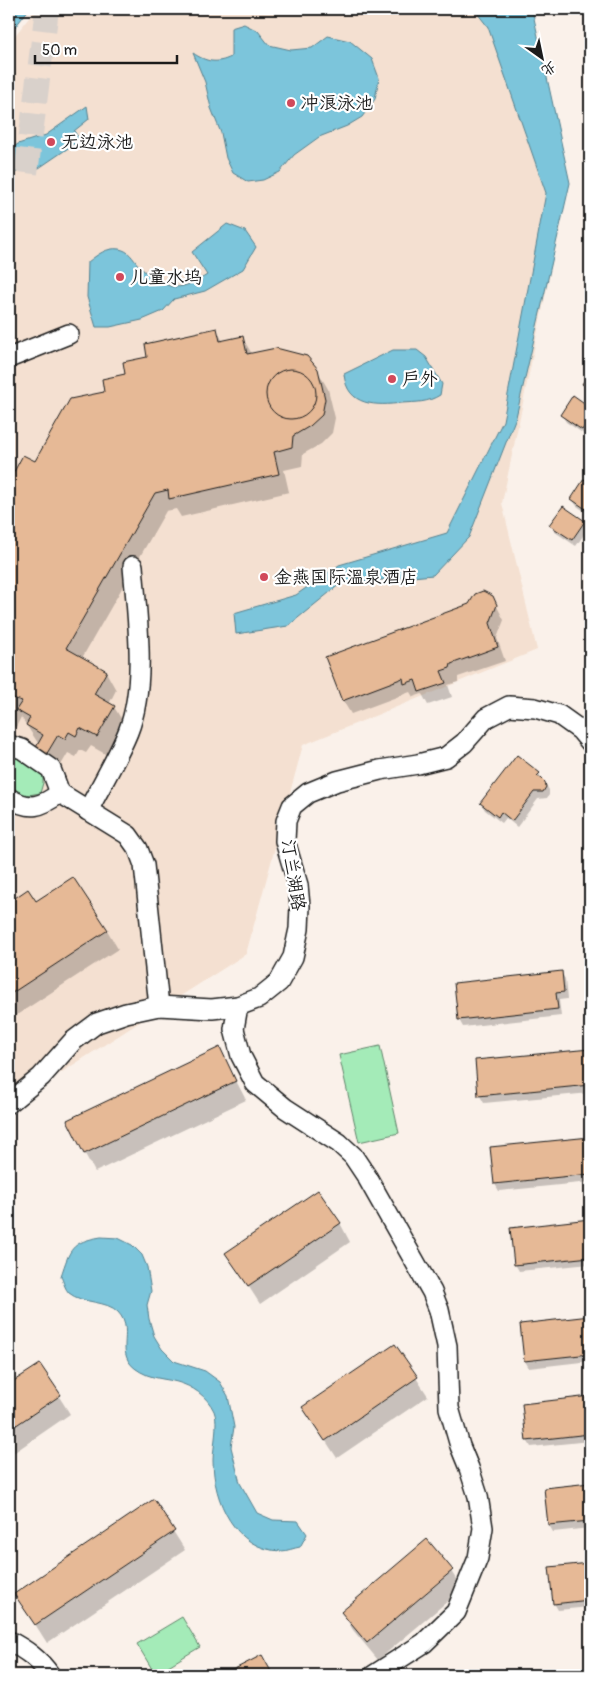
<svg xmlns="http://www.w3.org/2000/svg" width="599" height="1684" font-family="Pangolin,'LXGW WenKai TC',sans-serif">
<rect width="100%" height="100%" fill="#faf1ea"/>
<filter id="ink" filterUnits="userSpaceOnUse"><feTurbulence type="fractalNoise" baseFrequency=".02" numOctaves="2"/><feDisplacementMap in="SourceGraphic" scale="10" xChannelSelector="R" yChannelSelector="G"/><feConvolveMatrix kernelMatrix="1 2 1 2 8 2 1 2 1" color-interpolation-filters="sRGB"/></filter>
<g filter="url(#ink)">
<path fill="#f4e0d1" d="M36,9H488L566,196L502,503L537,650L303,745L246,954L9,1106V43Z"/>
<g fill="#a4ebb8" stroke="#60846a">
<path d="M9,753L34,765L43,772V783L40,793L23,796L9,787Z"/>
<path d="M380,1046L399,1133L359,1142L339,1055Z"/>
<path d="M182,1617L200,1647L155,1674L137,1644Z"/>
</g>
<g fill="#7bc5db" stroke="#55818f">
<path d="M9,9H29L9,35Z"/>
<path d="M474,9H532L570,183L516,417L469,537L433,575L340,584L288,626L236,634L234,613L296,595L339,565L447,533L503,421L546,193L488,27Z"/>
<path d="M244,24L258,31L269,45L291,50L312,48L328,36L350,41L372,59L379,78L375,99L362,117L347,126L319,137L294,155L280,172L263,180L248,182L233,173L226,158L221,133L211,108L205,82L193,53C206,62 217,64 231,57V28Z"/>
<path d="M87,106L89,119L74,131L80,140L39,168L16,172L9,178V150L18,144L46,135Z"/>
<path d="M227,224L245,231L256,247L243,269L205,291L174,299L163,311L142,320L110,327H96L87,297L88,262C97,255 107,247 119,249C130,251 132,258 139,266C145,273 165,287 175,287C186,287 198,281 207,275L192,252Z"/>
<path d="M393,350H417L426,357L442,384L440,395C427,403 417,402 402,403C377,406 347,407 344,374Z"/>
<path d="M101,1237L118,1238L132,1245L142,1255L147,1267L151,1291L147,1305L149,1319L154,1336L162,1349L174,1361L205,1371L220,1382L228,1396L234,1427L231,1447L240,1483L257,1513L273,1520L298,1521L307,1534L300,1547C294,1548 287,1551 281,1551C235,1550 213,1501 213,1460C213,1448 219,1422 214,1411C207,1396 192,1386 177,1382C167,1379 157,1379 147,1375C107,1358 138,1333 118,1312C107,1300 82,1304 69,1293C65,1289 63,1281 61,1276C70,1249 71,1242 101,1237Z"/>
</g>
<g fill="#0003">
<path d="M216,330L223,341L242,337L252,354L317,370L328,389L335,418L332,433L321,444L303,454L302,466L284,470L289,492L181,517L176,509L166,511L82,658L106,672L116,690L109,704L114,707L125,725L107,755L91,746L86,753L80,750L76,757L68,753L57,772L21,717L16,727L9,725V484L24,457L35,463L106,393L149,358Z"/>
<path d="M590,374V392L584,384Z"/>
<path d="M574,397L590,408V431L587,436L566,422L562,415Z"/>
<path d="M584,481L590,485V515L577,506L572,499Z"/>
<path d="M584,522L588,529L576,546L555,532L551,525Z"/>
<path d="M492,597L504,620L497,638L505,661L458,677V682L448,685L452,697L428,705L422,694L413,697L410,692L351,714L343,701Z"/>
<path d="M539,774L549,790V795L547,798L538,799L517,827L506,818L502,823L485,810L481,803Z"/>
<path d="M28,891L36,903L107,930L118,949L9,1020V903Z"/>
<path d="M561,972L565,979L567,999L559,1000L561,1016L463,1027L459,1020Z"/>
<path d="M219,1048L246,1100L95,1172L85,1154Z"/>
<path d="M590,1050V1093L484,1103L480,1096L476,1061Z"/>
<path d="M590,1138V1182L499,1191L495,1184L492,1148Z"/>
<path d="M590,1221V1264L519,1271L515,1264L511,1229Z"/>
<path d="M340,1223L350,1242L260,1304L227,1253Z"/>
<path d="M590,1317V1361L529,1368L525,1361L521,1325Z"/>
<path d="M395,1346L428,1396L337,1458L304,1408Z"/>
<path d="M39,1365L70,1414L9,1456V1386Z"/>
<path d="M590,1397V1441L531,1447L527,1440L524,1405Z"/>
<path d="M590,1485V1528L553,1532L549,1525L546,1489Z"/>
<path d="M154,1501L185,1550L47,1643L16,1594Z"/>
<path d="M590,1564V1607L558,1610L554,1603L550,1568Z"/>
<path d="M451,1571L462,1589L378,1660L353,1630L342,1612Z"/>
</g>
<g fill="#e6b996" stroke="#1c1c1c">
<path d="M217,328L220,341L243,336L247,354L276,348L307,356L318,369L325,399L322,415L310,426L293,436L292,447L274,452L279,474L169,499L168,490L155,493L66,648L107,671L94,694L115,706L97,737L80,728L76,736L69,732L65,739L58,735L46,755L35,749L43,735L26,725L30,718L16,710L22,701L12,698L9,703V481L23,455L35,461L70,399L104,392L102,379L125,374L123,362L147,357L145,344Z"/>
<circle cx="291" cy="394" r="25"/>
<path d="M590,372V389L582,384Z"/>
<path d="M573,395L590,407V419L582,430L560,415Z"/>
<path d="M584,479L590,483V512L571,499Z"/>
<path d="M563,506L585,521L572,540L549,525Z"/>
<path d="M483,591L493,596L497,605L490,623L498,647L451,664L450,668L441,671L446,683L419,692L415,680L404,684L403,678L342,701L325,657L469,604L475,594Z"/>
<path d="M517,755L540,773L537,776L541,778L545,782L546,787L543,792H534L512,821L501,812L498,817L480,803Z"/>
<path d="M73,877L108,930L9,995V902L28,889L36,901Z"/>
<path d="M590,962V975L584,968Z"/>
<path d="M562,971L564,992L556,993L558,1009L458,1020L454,983Z"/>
<path d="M220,1047L236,1081L84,1154L67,1120Z"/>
<path d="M590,1049V1085L478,1096L475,1060Z"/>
<path d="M590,1137V1174L494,1184L490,1147Z"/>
<path d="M318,1190L341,1223L248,1286L225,1253Z"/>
<path d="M590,1219V1257L514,1265L510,1228Z"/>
<path d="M590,1316V1354L524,1361L520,1324Z"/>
<path d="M395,1344L418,1377L325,1441L302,1407Z"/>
<path d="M40,1364L61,1395L9,1430V1384Z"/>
<path d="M590,1396V1434L526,1441L522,1404Z"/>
<path d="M590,1483V1521L548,1525L544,1488Z"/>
<path d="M154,1499L175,1531L35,1625L14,1594Z"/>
<path d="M427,1539L453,1570L367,1643L341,1612Z"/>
<path d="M590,1563V1600L553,1604L549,1567Z"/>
<path d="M262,1655L273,1675H223Z"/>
</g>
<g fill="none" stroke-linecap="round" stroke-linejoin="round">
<path stroke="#d9d1cb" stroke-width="24" stroke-dasharray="24 12" stroke-linecap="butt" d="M26,173L47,9"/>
<g stroke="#1c1c1c" stroke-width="22">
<g id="minor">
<path d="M9,358L69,334"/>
<path d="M9,745L22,749L51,769L60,793"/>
<path d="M9,798C30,811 41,807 60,793L128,835L138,849L144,865L159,1006"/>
<path d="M88,811C101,785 117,759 128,732C147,684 137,617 133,566"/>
<path d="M238,1006L234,1029L241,1056L255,1083L285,1108L339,1143L353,1156L367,1177L432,1292L439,1310L447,1346L449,1408L460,1446L469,1468L478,1496L483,1528L478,1558L456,1612L424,1643L374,1675"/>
<path d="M9,1103L41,1077L73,1041L97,1023L126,1013L159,1006L212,1009L238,1006L259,998L279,982L293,957L299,929L300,906L298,885L285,841L286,821L292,806L308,793L337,781L380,770L418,764L446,757L464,743L486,718L509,706L535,708L559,715L580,730L590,742"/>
<path d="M9,1641C26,1650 39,1659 50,1675"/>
</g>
</g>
<use href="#minor" stroke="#fff" stroke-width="19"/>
</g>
</g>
<g fill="#d1495b" stroke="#fff" stroke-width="2">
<circle cx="291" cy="103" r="5"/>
<circle cx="51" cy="142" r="5"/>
<circle cx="120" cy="277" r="5"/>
<circle cx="392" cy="379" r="5"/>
<circle cx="264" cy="577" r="5"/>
</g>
<g text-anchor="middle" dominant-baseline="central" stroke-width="4.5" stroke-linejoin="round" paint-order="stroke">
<g font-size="18" fill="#1c1c1c" stroke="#fff" text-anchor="start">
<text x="301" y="103">冲浪泳池</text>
<text x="61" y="142">无边泳池</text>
<text x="130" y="277">儿童水坞</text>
<text x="402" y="379">户外</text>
<text x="274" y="577">金燕国际温泉酒店</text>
</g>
<g font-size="18" fill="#1c1c1c" stroke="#fff">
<text transform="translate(293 875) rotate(81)">汀兰湖路</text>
</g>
</g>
<rect width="599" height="1684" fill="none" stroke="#fff" stroke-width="30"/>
<rect x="15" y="15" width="569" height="1654" fill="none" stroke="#1c1c1c" stroke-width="2" filter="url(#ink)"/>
<g transform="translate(542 58) rotate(147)" stroke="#ffffff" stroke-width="4" paint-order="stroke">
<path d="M0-4L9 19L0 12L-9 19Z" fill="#1c1c1c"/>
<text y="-8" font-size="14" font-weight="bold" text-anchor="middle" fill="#1c1c1c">北</text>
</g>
<path d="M35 55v8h142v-8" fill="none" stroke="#1c1c1c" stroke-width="2.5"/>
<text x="42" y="55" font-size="15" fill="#1c1c1c" stroke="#ffffff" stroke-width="4" paint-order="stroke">50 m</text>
</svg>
